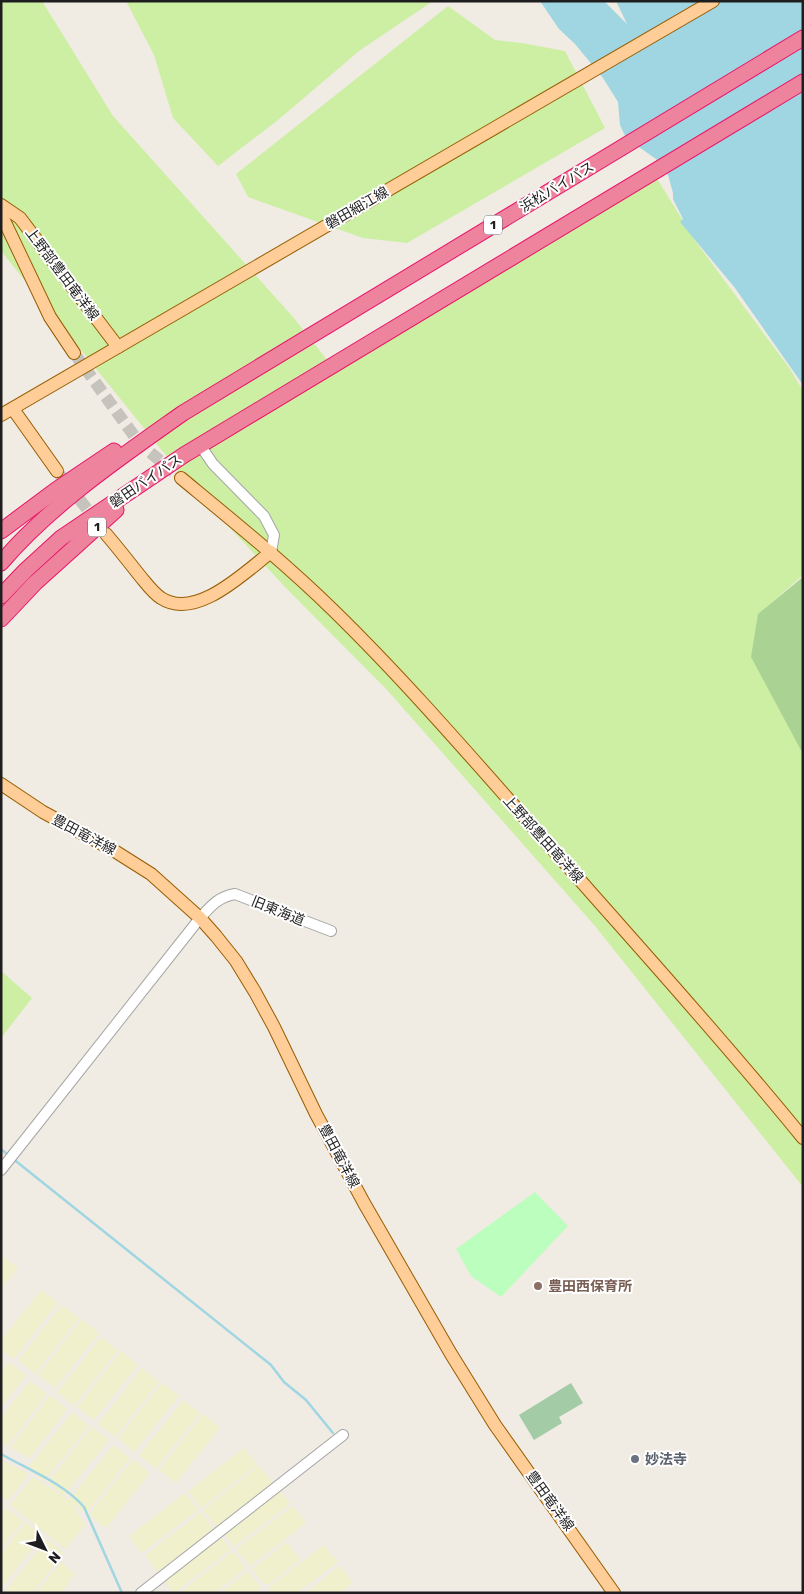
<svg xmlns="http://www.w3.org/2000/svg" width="804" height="1594" font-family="Rubik,'Noto Sans JP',sans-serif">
<rect width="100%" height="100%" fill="#f0ebe3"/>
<g fill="#f0f0cc">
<path d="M1,1255L18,1268L1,1289Z"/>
<path d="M41,1290L58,1303L14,1359L1,1349V1340Z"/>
<path d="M62,1305L79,1318L35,1374L18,1360Z"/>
<path d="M82,1319L99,1333L55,1388L38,1375Z"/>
<path d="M101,1337L118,1350L74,1406L57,1392Z"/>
<path d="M121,1351L138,1365L94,1420L77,1407Z"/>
<path d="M9,1362L26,1376L1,1407V1372Z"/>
<path d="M142,1368L159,1382L115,1437L98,1424Z"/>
<path d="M30,1381L47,1394L7,1446L1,1443V1417Z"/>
<path d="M162,1383L179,1396L134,1452L118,1438Z"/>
<path d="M50,1395L67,1409L30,1458L10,1448Z"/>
<path d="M183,1400L200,1413L156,1469L139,1455Z"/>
<path d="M72,1412L89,1426L44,1481L28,1468Z"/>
<path d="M203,1414L220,1428L176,1483L159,1470Z"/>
<path d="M92,1427L109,1440L64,1496L48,1482Z"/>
<path d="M113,1445L130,1458L86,1514L71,1502L85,1525L65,1549L10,1505L33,1477L69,1500Z"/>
<path d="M244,1448L257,1465L201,1508L188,1491Z"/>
<path d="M133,1459L150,1473L106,1528L89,1515Z"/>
<path d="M1,1460L29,1474L8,1501L1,1496Z"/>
<path d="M259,1466L273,1483L216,1527L203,1510Z"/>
<path d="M277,1487L290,1504L234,1547L221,1530Z"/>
<path d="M185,1493L198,1510L142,1553L129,1536Z"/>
<path d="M293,1506L306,1523L250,1566L236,1549Z"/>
<path d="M6,1508L23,1521L1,1548V1514Z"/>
<path d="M201,1512L214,1529L158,1572L145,1555Z"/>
<path d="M26,1522L43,1536L1,1588V1553Z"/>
<path d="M217,1532L231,1549L174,1593L161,1576Z"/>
<path d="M47,1539L64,1553L32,1593H4Z"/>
<path d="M287,1542L300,1560L266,1586L252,1569Z"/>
<path d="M324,1545L338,1562L297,1593H272L268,1588Z"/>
<path d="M233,1551L246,1568L215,1593H179Z"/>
<path d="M61,1562L75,1574L61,1593H36Z"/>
<path d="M340,1566L353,1583L340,1593H305Z"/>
<path d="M248,1571L261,1588L255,1593H220Z"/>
</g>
<g fill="#cdefa4">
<path d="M1,1H42L113,116L293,317L332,366L653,172L696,242L790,369L803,391V575L759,614L803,748V1187L595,926L388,691L286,588L189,484L1,251Z"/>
<path d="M126,1H433L359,51L278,120L218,166L173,118L154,55Z"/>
<path d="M448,6L495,40L522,43L565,51L605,128L407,243L363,238L248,197L236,174Z"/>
<path d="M1,971L32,998L1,1038Z"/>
</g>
<path fill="#aad393" d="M803,577V754L751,657L758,614Z"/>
<path fill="#a2cba6" d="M571,1383L583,1403L559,1417L562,1423L534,1440L519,1415Z"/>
<path fill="#bbfebd" d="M535,1192L568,1226L501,1297L471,1276L456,1249Z"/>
<path fill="#9fd6e2" d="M540,1H604L627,24L616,1L803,2V385L735,288L680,222L683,219L673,199V193L668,175L656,159L626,138L620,125L618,102L603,78L575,44L559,29Z"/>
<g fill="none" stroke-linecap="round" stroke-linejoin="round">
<g stroke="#9fd6e2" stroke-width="2.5">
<path d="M1,1149L8,1155"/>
<path d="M12,1158L271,1365L284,1382L306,1400L333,1433"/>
<path d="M1,1454C29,1470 63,1483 84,1507L122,1593"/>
</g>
<g stroke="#c6c2bc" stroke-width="12" stroke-dasharray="12 6" stroke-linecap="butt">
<path d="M74,353L140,444L181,478"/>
<path d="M57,471L99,524"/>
</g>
<g stroke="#a5a5a5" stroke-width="12">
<g id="minor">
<path d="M200,445L213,464L264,516L274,535L271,552"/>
<path d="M1,1170L200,918C211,906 218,897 235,894L331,931"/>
<path d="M141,1593L343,1435"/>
</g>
</g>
<g stroke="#975d00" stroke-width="14">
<g id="major">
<path d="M1,205L20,218L118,347"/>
<path d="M1,214L50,317L74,353"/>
<path d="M13,409L57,471"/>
<path d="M1,415L713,1"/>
<path d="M181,478C233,521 285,563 333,610C414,689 488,777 564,862C644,953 726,1043 803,1138"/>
<path d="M106,534C118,548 129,562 140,576C146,583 153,593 161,598C196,621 245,572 271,552"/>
<path d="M1,784L43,812L113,850L151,874L200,918L216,936L236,961L255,992L274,1027L316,1114L364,1203L451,1354L495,1425L614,1593"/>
</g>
</g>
<g stroke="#e91469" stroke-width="17">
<g id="highway">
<path d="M1,531L56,490L114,451"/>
<path d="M1,563C50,505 121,457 183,413L803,38"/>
<path d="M1,596L26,570L61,538L184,455L803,82"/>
<path d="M1,619L35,583L116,510"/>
</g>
</g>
<use href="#minor" stroke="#fff" stroke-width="10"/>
<use href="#major" stroke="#ffcd98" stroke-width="12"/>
<use href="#highway" stroke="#ee839d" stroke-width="15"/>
</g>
<circle fill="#8d6e63" stroke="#fff" stroke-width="2" cx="538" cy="1286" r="5"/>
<circle fill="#6b7280" stroke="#fff" stroke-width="2" cx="635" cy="1459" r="5"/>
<g text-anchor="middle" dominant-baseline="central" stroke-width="4" stroke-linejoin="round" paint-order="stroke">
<g fill="#fff" stroke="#626262" stroke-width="1">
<rect x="484" y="215.5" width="18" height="19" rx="4"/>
<rect x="88" y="517.5" width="18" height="19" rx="4"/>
</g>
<g font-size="12" font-weight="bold" fill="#1e1e1e">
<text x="493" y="225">1</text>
<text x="97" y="527">1</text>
</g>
<g font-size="14" fill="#1e1e1e" stroke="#fff">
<text transform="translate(557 187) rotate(-31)">浜松バイパス</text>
<text transform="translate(357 208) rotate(-30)">磐田細江線</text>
<text transform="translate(62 274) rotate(53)">上野部豊田竜洋線</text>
<text transform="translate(146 481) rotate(-34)">磐田バイパス</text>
<text transform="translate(84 835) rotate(28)">豊田竜洋線</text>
<text transform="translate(543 839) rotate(48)">上野部豊田竜洋線</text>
<text transform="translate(278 911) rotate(22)">旧東海道</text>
<text transform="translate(339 1156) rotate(62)">豊田竜洋線</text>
<text transform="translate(550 1501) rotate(54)">豊田竜洋線</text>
</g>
<g font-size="14" font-weight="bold" fill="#785e54" stroke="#fff" text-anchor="start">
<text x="548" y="1286">豊田西保育所</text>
</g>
<g font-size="14" font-weight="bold" fill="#5b616d" stroke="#fff" text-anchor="start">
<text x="645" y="1459">妙法寺</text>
</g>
</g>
<rect width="804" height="1594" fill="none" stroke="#1e1e1e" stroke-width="5"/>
<g transform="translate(45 1549) rotate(132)" stroke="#ffffff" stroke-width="4" paint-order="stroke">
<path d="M0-4L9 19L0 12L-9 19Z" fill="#1e1e1e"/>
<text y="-8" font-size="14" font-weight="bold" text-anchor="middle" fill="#1e1e1e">N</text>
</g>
</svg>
